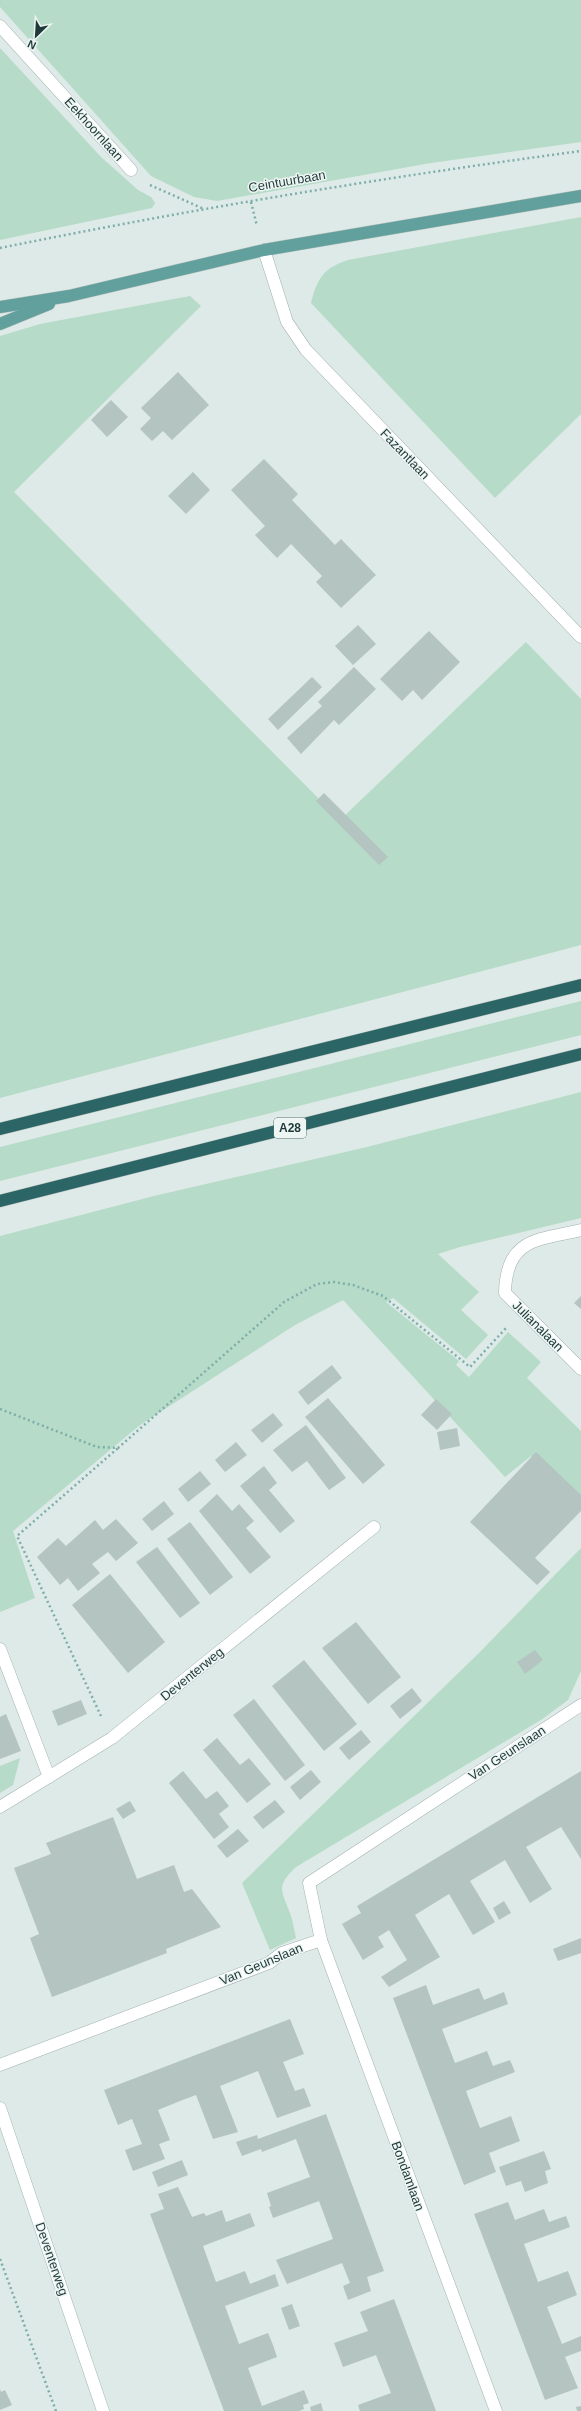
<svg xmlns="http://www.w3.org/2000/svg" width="581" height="2411" font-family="Arial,sans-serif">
<rect width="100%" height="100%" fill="#deeae7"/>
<g fill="#b6dbc8">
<path d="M0,0H581V142L431,163L217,201L194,197L151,176L0,7Z"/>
<path d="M0,48L101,157L138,190L151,197L155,203L152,208L0,240Z"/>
<path d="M581,217V414L495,498L311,303C317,279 323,268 348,260Z"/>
<path d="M190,296L201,306L14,492L340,820L526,642L581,699V945L0,1098V336L40,324Z"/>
<path d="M581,1001V1035L0,1181V1147Z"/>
<path d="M581,1092V1218L460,1247L438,1254L479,1292L461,1310L488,1335L466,1359L393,1298L386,1302L459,1361L456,1365L469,1377L508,1332L541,1362L527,1378L581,1431V1498L531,1456L505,1477L343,1300L295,1325L140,1425L13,1531L35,1598L0,1612V1236L158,1195L367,1147Z"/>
<path d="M581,1548V1671L568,1700L541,1720L296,1867C276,1886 281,1890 290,1913C293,1921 294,1930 296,1938L270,1950L242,1883L480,1652Z"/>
<path d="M20,1758L13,1785L0,1793V1766Z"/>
</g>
<g fill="#b3c4c1">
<path d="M178,372L209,405L172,440L163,431L152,441L140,429L151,418L141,408Z"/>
<path d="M111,400L128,417L107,437L91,420Z"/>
<path d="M264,459L298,494L292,500L335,545L341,539L376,575L341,608L316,582L322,576L291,544L277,558L255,535L265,526L231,490Z"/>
<path d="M193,472L210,490L186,514L168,496Z"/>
<path d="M358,625L376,644L353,665L335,646Z"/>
<path d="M429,631L460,662L422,700L413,690L402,701L380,679Z"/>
<path d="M354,667L376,689L339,725L334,720L301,754L287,738L322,706L318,702Z"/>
<path d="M312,677L322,687L278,730L268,719Z"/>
<path d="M324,793L388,857L379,865L316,801Z"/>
<path d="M581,1296V1309L574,1303Z"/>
<path d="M332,1365L342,1378L308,1405L298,1392Z"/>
<path d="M328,1398L385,1465L363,1484L305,1417Z"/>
<path d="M436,1399L452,1414L437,1430L421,1415Z"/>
<path d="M273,1413L283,1425L262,1443L251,1430Z"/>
<path d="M306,1425L346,1478L329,1490L307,1461L292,1472L273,1450Z"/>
<path d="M457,1428L460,1446L440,1450L437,1432Z"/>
<path d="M236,1442L247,1455L225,1472L215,1460Z"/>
<path d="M536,1452L581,1495V1511L535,1558L550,1572L537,1585L470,1522Z"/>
<path d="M264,1466L277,1483L269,1490L295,1521L280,1533L240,1486Z"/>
<path d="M200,1471L211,1484L188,1502L178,1489Z"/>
<path d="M217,1494L232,1511L239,1504L254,1521L246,1528L271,1557L250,1574L199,1511Z"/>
<path d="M164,1501L174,1514L152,1531L142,1519Z"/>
<path d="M116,1519L138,1543L116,1561L108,1552L92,1564L100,1573L78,1591L68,1578L60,1585L37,1557L58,1538L66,1546L95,1520L103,1530Z"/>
<path d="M190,1522L233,1577L210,1595L167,1539Z"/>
<path d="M157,1547L200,1603L180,1618L136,1562Z"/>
<path d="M110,1574L165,1642L128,1673L72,1605Z"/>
<path d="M356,1622L401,1677L368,1704L322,1648Z"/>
<path d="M535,1650L543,1660L525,1674L517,1662Z"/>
<path d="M304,1660L357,1724L324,1751L272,1686Z"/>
<path d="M412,1688L422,1701L400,1719L390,1706Z"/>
<path d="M254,1699L305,1765L285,1781L233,1715Z"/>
<path d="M81,1700L87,1714L58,1726L52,1711Z"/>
<path d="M6,1714L21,1751L0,1759V1717Z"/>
<path d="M361,1730L371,1742L349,1760L339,1748Z"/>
<path d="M217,1738L240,1765L249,1758L271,1784L247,1803L203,1750Z"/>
<path d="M311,1770L321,1782L300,1800L290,1787Z"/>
<path d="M183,1771L206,1799L217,1791L229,1806L219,1814L229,1827L214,1839L169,1783Z"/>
<path d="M581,1771V1859L561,1827L526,1847L552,1889L530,1903L505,1860L470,1881L495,1922L473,1935L449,1894L415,1915L440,1957L389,1987L381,1977L407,1960L389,1930L378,1937L384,1947L363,1960L342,1924L361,1913L357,1906Z"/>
<path d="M275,1800L285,1812L263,1829L253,1817Z"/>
<path d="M130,1801L136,1811L123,1819L116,1809Z"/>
<path d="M113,1817L137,1879L174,1865L184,1892L192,1889L221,1927L166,1949L167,1953L52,1997L30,1938L39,1934L14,1868L51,1854L46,1843Z"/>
<path d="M238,1829L249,1841L227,1858L217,1846Z"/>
<path d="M504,1901L511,1913L499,1920L493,1908Z"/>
<path d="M581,1938V1953L558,1961L553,1949Z"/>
<path d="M426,1985L433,2005L479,1988L484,2000L504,1992L508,2004L442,2029L455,2063L487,2051L493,2066L510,2060L515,2072L466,2091L480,2128L511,2116L520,2141L489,2153L496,2172L464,2185L393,1998Z"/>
<path d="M290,2019L304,2054L283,2062L295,2091L304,2088L311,2106L277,2118L258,2071L220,2086L238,2132L213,2139L196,2095L180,2101L158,2110L170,2140L159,2144L165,2159L133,2171L125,2150L142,2144L132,2119L118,2125L104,2090Z"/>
<path d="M326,2114L384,2271L367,2277L371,2291L348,2300L343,2286L350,2283L342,2263L287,2284L276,2260L333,2239L319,2201L273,2218L269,2207L271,2206L267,2193L310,2177L296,2139L262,2152L261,2149L242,2156L236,2142L257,2135L258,2139Z"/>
<path d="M544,2151L551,2169L545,2171L548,2183L525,2192L521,2181L506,2186L499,2167Z"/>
<path d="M182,2160L188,2175L158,2187L152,2172Z"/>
<path d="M178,2187L192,2217L204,2213L206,2216L222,2210L226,2222L250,2213L255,2226L203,2246L216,2282L245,2271L250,2284L275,2274L279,2286L225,2306L239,2344L268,2333L273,2345L277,2357L248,2368L262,2406L304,2390L309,2403L303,2405L304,2409L299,2411H224L150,2214L164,2209L158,2194Z"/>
<path d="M508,2202L515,2220L544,2209L549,2222L566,2216L570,2227L524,2244L538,2282L568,2271L577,2295L547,2307L562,2344L581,2336V2351L565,2357L578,2388L545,2400L474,2214Z"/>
<path d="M394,2299L436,2411H360L358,2405L391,2393L376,2355L343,2367L339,2356L334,2343L368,2331L360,2312Z"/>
<path d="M292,2304L300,2326L289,2330L281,2308Z"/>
<path d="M0,2389L1,2392L5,2390L12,2405L0,2410Z"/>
<path d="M321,2403L323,2411H311L310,2407Z"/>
<path d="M581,2406V2411H577L576,2407Z"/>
</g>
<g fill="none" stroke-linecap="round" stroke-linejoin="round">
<g stroke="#a1b1af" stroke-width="13">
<path id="lane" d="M0,1649L49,1777"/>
</g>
<g stroke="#a1b1af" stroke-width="13">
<g id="street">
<path d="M0,26L131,170"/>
<path d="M264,250L287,322L306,350L581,637"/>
<path d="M581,1230C538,1240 506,1238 505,1293L581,1369"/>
<path d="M0,1807L112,1738L374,1527"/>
<path d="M321,1940L496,2411"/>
<path d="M0,2065L269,1963L282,1953L321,1940L309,1883L581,1705"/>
</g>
</g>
<g stroke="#9db5b2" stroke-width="13">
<path id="secondary" d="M0,2108L103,2411"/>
</g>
<g stroke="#bcc4c3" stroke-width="13">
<g id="primary">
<path d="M0,307L69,296L264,250L581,196"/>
<path d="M0,324L49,304"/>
</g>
</g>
<g stroke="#bcc4c3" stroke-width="13">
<g id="highway">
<path d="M0,1129L581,985"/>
<path d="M0,1201L581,1054"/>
</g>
</g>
<g stroke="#7eaea9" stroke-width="2.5" stroke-dasharray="2 3" stroke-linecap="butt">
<path d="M150,185L204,209"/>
<path d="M251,202L257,226"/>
<path d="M0,248C192,209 386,177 581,151"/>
<path d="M0,1409L97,1447L118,1448L284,1302L317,1284L334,1282L353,1285L383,1296L470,1367L506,1328"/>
<path d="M101,1716L17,1536L118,1448"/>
<path d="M0,2259L56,2411"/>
</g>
<use href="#lane" stroke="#fff" stroke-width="12"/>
<use href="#street" stroke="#fff" stroke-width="12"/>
<use href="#secondary" stroke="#fff" stroke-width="12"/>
<use href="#primary" stroke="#62a09d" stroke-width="12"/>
<use href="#highway" stroke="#2b6565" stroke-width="12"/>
</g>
<g text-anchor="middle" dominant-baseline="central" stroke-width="3" stroke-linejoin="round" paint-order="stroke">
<rect fill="#eef6f4" stroke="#5d7270" stroke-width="1" x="274" y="1118" width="32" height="20" rx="3"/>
<g font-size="12" font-weight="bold" fill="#1f3938">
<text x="290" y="1128">A28</text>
</g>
<g font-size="13" fill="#1f3938" stroke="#eef6f4">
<text transform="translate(94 129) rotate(48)">Eekhoornlaan</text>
<text transform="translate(287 181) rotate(-10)">Ceintuurbaan</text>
<text transform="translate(405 454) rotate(46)">Fazantlaan</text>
<text transform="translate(538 1326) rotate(45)">Julianalaan</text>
<text transform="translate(192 1674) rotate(-39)">Deventerweg</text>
<text transform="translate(507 1753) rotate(-33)">Van Geunslaan</text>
<text transform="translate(261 1964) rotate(-23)">Van Geunslaan</text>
<text transform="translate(408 2176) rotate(70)">Bondamlaan</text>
<text transform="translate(52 2259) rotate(71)">Deventerweg</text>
</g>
</g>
<g transform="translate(36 36) rotate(205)" stroke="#eef6f4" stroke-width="3" paint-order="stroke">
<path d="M0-3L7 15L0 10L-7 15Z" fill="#1f3938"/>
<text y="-6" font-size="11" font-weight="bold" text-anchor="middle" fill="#1f3938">N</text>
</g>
</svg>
